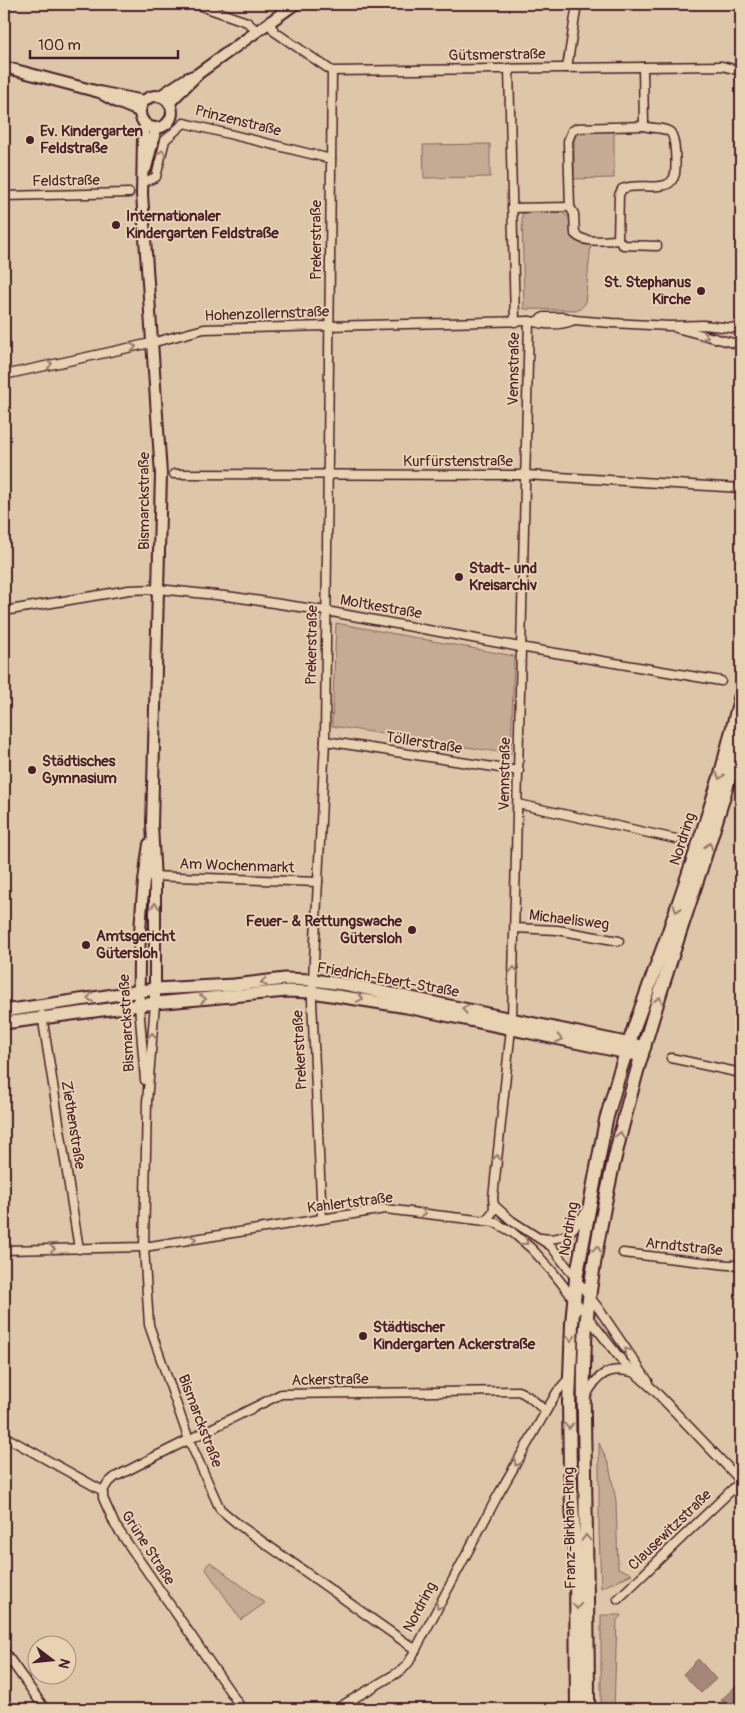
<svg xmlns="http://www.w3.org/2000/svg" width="745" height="1713" font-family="Pangolin,sans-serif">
<rect width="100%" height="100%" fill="#dec7a9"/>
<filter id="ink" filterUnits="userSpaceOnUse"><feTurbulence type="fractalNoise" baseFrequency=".02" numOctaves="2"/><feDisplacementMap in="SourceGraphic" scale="10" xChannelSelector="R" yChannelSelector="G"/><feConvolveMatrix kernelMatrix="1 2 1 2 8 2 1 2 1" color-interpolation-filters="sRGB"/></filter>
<g filter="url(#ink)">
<g fill="#c5ab94" stroke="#886560">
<path d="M614,131V178L574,179V139L577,134L581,132Z"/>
<path d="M490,144V177L424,178L423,145Z"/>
<path d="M556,212H562L569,217L571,229L591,244L585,304L579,310L524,309L522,213Z"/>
<path d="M336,623L514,656L511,754L332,726Z"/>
<path d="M599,1443L609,1465L616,1501L618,1568L632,1574L601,1588L599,1529Z"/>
<path d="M210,1562L265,1603L241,1620L205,1568Z"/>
<path d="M601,1615H622L617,1620L614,1709H601Z"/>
</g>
<g fill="#a58679" stroke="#815d5a">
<path d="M698,1659L716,1679L701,1693L683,1674Z"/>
<path d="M741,1681V1709H730L721,1700Z"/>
</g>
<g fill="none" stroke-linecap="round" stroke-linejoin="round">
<g stroke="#4a1f2b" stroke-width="11">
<g id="minor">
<path d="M195,4L247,22L257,31"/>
<path d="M269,23L275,32L332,71L722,66L741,71"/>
<path d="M643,67L644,126L577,128L572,131L568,141L570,207L574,214L575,234C585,244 604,240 618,240L623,245L657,246"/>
<path d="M509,68L515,322"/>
<path d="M567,68L577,4"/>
<path d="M142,183L156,177L165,140L184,123L331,159"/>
<path d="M4,196L129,193"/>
<path d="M512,208L570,207"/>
<path d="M618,240L619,195L622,189C636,183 651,189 665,185C670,184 674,179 675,174C676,166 676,137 670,132C663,127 652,129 644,126"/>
<path d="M537,321L544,317H565L574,320L612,323L669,326L703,325L741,329"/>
<path d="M676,328L741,345"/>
<path d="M4,375L151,343L204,329L529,321C535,321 539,324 545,324C555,325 565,324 574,320"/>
<path d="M174,474L526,475L741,488"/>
<path d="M4,611L129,590L158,589L187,592L234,597L326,611L520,647L721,681"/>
<path d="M325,741L519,771"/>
<path d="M518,804L676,839"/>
<path d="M150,876L318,882"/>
<path d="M515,928L557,930L619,941"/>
<path d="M155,1003L147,1102L144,1247L149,1325L189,1440L220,1509L239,1525L416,1650"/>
<path d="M139,1005L145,1080"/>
<path d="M42,1015L79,1249"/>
<path d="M671,1058L741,1073"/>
<path d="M495,1206L512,1221L551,1246L599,1309L648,1381"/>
<path d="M322,1219L312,1000L325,741L332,71"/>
<path d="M484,1221C494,1213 495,1210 493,1198L512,1019L529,321"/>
<path d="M541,1238C566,1242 573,1230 586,1212"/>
<path d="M4,1250L144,1247L385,1209L494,1222L512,1232L532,1249L552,1271L623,1362L655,1391L741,1481"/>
<path d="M623,1253L728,1265H741"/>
<path d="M586,1396C597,1375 608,1366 632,1372"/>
<path d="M4,1436L103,1491"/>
<path d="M618,1599L741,1481"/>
<path d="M4,1651L45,1709"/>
<path d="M242,1709L115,1525L103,1498V1491L107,1484L115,1477L158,1455L281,1394L518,1391C530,1395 536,1404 546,1411"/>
<path d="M336,1709L402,1670L409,1662L497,1497L557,1392L569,1378"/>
</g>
</g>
<g stroke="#4a1f2b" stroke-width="14">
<g id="tertiary">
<path d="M4,67L99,92L144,101"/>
<path d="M104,95L117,102L139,111"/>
<circle cx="156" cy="112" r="16"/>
<path d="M160,96L186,79L196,75"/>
<path d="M169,103L199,73L295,4"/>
<path d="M145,125L143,140L142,194L161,474L152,824L155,882V1003"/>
<path d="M146,168L156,128"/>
<path d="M139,1005C138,954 141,895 149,844"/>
</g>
</g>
<g stroke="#4a1f2b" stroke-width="15">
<g id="secondary">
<path d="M4,1011L155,989L234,985L285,979L313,980L349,985L645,1047"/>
<path d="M4,1023L155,1003L287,991L312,992L407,1007L642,1056"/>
</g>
</g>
<g stroke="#4a1f2b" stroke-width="16">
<g id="primary">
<path d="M577,1709L576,1567L570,1471L569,1403L572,1324L576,1279L606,1120L620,1071L635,1025L667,937L698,846L721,774L741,695"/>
<path d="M588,1709C588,1629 586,1549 585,1470C584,1418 582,1366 587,1315C601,1193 634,1073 672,956C696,883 721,811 741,737"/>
</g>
</g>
<use href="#minor" stroke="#e7d2b1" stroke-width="8"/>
<use href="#tertiary" stroke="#e7d2b1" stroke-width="10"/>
<use href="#secondary" stroke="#e7d2b1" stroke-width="11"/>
<use href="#primary" stroke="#e7d2b1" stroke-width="12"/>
</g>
<defs><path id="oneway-chevron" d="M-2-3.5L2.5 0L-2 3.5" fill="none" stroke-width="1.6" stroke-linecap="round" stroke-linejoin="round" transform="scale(1.25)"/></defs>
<g stroke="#98786e">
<use href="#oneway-chevron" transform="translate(162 153) rotate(-75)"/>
<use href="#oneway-chevron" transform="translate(705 336) rotate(14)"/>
<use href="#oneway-chevron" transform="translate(133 347) rotate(-13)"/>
<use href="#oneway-chevron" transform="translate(49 364) rotate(-13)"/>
<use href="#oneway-chevron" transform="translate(720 776) rotate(106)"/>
<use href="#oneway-chevron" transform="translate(709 846) rotate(-73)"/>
<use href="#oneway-chevron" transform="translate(155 906) rotate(-90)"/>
<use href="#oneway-chevron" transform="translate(677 909) rotate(109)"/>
<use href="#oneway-chevron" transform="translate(514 970) rotate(-89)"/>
<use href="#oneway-chevron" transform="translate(264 982) rotate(174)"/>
<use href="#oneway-chevron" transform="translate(90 998) rotate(172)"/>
<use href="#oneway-chevron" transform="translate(360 998) rotate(10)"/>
<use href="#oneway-chevron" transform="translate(203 999) rotate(-5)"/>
<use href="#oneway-chevron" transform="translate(659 1000) rotate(-73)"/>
<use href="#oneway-chevron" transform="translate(465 1009) rotate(-169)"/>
<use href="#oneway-chevron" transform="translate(152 1036) rotate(-86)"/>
<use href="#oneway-chevron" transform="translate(559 1039) rotate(12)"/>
<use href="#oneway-chevron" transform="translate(620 1135) rotate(-77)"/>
<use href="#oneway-chevron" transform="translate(497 1158) rotate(-84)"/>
<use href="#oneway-chevron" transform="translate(423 1213) rotate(7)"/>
<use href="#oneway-chevron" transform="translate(193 1239) rotate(-9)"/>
<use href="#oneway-chevron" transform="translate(525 1242) rotate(40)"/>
<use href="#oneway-chevron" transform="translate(52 1249) rotate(-1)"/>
<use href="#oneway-chevron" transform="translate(597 1249) rotate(-80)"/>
<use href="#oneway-chevron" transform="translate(571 1338) rotate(92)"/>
<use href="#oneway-chevron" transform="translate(627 1351) rotate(-125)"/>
<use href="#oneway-chevron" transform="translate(569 1426) rotate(89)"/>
<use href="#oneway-chevron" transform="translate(517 1463) rotate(120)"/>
<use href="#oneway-chevron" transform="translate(586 1538) rotate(-91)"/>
<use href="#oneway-chevron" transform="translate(439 1606) rotate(118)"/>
<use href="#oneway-chevron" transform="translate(577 1606) rotate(89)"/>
</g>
</g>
<g fill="#4a1f2b" stroke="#e7d2b1" stroke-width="2">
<circle cx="30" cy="140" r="5"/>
<circle cx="116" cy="225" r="5"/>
<circle cx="701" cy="291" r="5"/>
<circle cx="459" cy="577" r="5"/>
<circle cx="32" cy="770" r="5"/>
<circle cx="412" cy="930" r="5"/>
<circle cx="86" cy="945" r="5"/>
<circle cx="363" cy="1336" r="5"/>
</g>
<g text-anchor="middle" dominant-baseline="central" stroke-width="4" stroke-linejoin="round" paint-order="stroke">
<g font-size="15" fill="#4a1f2b" stroke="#e7d2b1">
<text transform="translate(497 55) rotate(-1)">Gütsmerstraße</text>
<text transform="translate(238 121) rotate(14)">Prinzenstraße</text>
<text transform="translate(66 181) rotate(-1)">Feldstraße</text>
<text transform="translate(316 240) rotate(-90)">Prekerstraße</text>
<text transform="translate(267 314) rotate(-2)">Hohenzollernstraße</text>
<text transform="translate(514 369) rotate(-89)">Vennstraße</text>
<text x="458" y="461">Kurfürstenstraße</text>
<text transform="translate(144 501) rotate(-90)">Bismarckstraße</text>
<text transform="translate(381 607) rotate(10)">Moltkestraße</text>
<text transform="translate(312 645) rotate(-89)">Prekerstraße</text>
<text transform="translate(424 743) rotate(9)">Töllerstraße</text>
<text transform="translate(505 774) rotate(-89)">Vennstraße</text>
<text transform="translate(683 839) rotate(-72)">Nordring</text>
<text transform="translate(237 866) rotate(2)">Am Wochenmarkt</text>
<text transform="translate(569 920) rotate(7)">Michaelisweg</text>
<text transform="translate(388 980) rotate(10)">Friedrich-Ebert-Straße</text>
<text transform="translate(127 1023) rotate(-93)">Bismarckstraße</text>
<text transform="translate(300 1050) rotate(-93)">Prekerstraße</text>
<text transform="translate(73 1125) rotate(81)">Ziethenstraße</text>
<text transform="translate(350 1203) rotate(-7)">Kahlertstraße</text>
<text transform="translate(569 1229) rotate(-80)">Nordring</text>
<text transform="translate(684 1247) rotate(6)">Arndtstraße</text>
<text transform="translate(330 1380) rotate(-1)">Ackerstraße</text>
<text transform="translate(200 1421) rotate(69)">Bismarckstraße</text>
<text transform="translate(570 1528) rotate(-91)">Franz-Birkhan-Ring</text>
<text transform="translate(670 1530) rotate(-44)">Clausewitzstraße</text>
<text transform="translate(148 1548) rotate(57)">Grüne Straße</text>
<text transform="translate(420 1607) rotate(-62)">Nordring</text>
</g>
<g font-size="15" font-weight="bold" fill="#4a1f2b" stroke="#e7d2b1" text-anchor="start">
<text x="40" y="131">Ev. Kindergarten<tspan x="40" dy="17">Feldstraße</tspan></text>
<text x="126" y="216">Internationaler<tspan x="126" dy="17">Kindergarten Feldstraße</tspan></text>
<text x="691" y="282" text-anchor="end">St. Stephanus<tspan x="691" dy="17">Kirche</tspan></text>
<text x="469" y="568">Stadt- und<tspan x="469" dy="17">Kreisarchiv</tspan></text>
<text x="42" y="761">Städtisches<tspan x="42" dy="17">Gymnasium</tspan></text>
<text x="402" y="921" text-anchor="end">Feuer- &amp; Rettungswache<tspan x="402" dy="17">Gütersloh</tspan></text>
<text x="96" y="936">Amtsgericht<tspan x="96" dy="17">Gütersloh</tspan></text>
<text x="373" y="1327">Städtischer<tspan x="373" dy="17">Kindergarten Ackerstraße</tspan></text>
</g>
</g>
<rect width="745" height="1713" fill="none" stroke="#e7d2b1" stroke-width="20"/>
<rect x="10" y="10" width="725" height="1693" fill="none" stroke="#4a1f2b" stroke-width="2" filter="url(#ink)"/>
<g transform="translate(52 1660) rotate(106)"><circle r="24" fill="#e7d2b1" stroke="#a88a7b"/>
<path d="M0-4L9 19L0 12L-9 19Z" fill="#4a1f2b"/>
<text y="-8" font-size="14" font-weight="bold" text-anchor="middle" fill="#4a1f2b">N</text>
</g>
<path d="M30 50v8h148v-8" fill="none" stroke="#4a1f2b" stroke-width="2.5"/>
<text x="38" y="50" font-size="15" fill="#4a1f2b" stroke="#e7d2b1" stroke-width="4" paint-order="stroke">100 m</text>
</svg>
